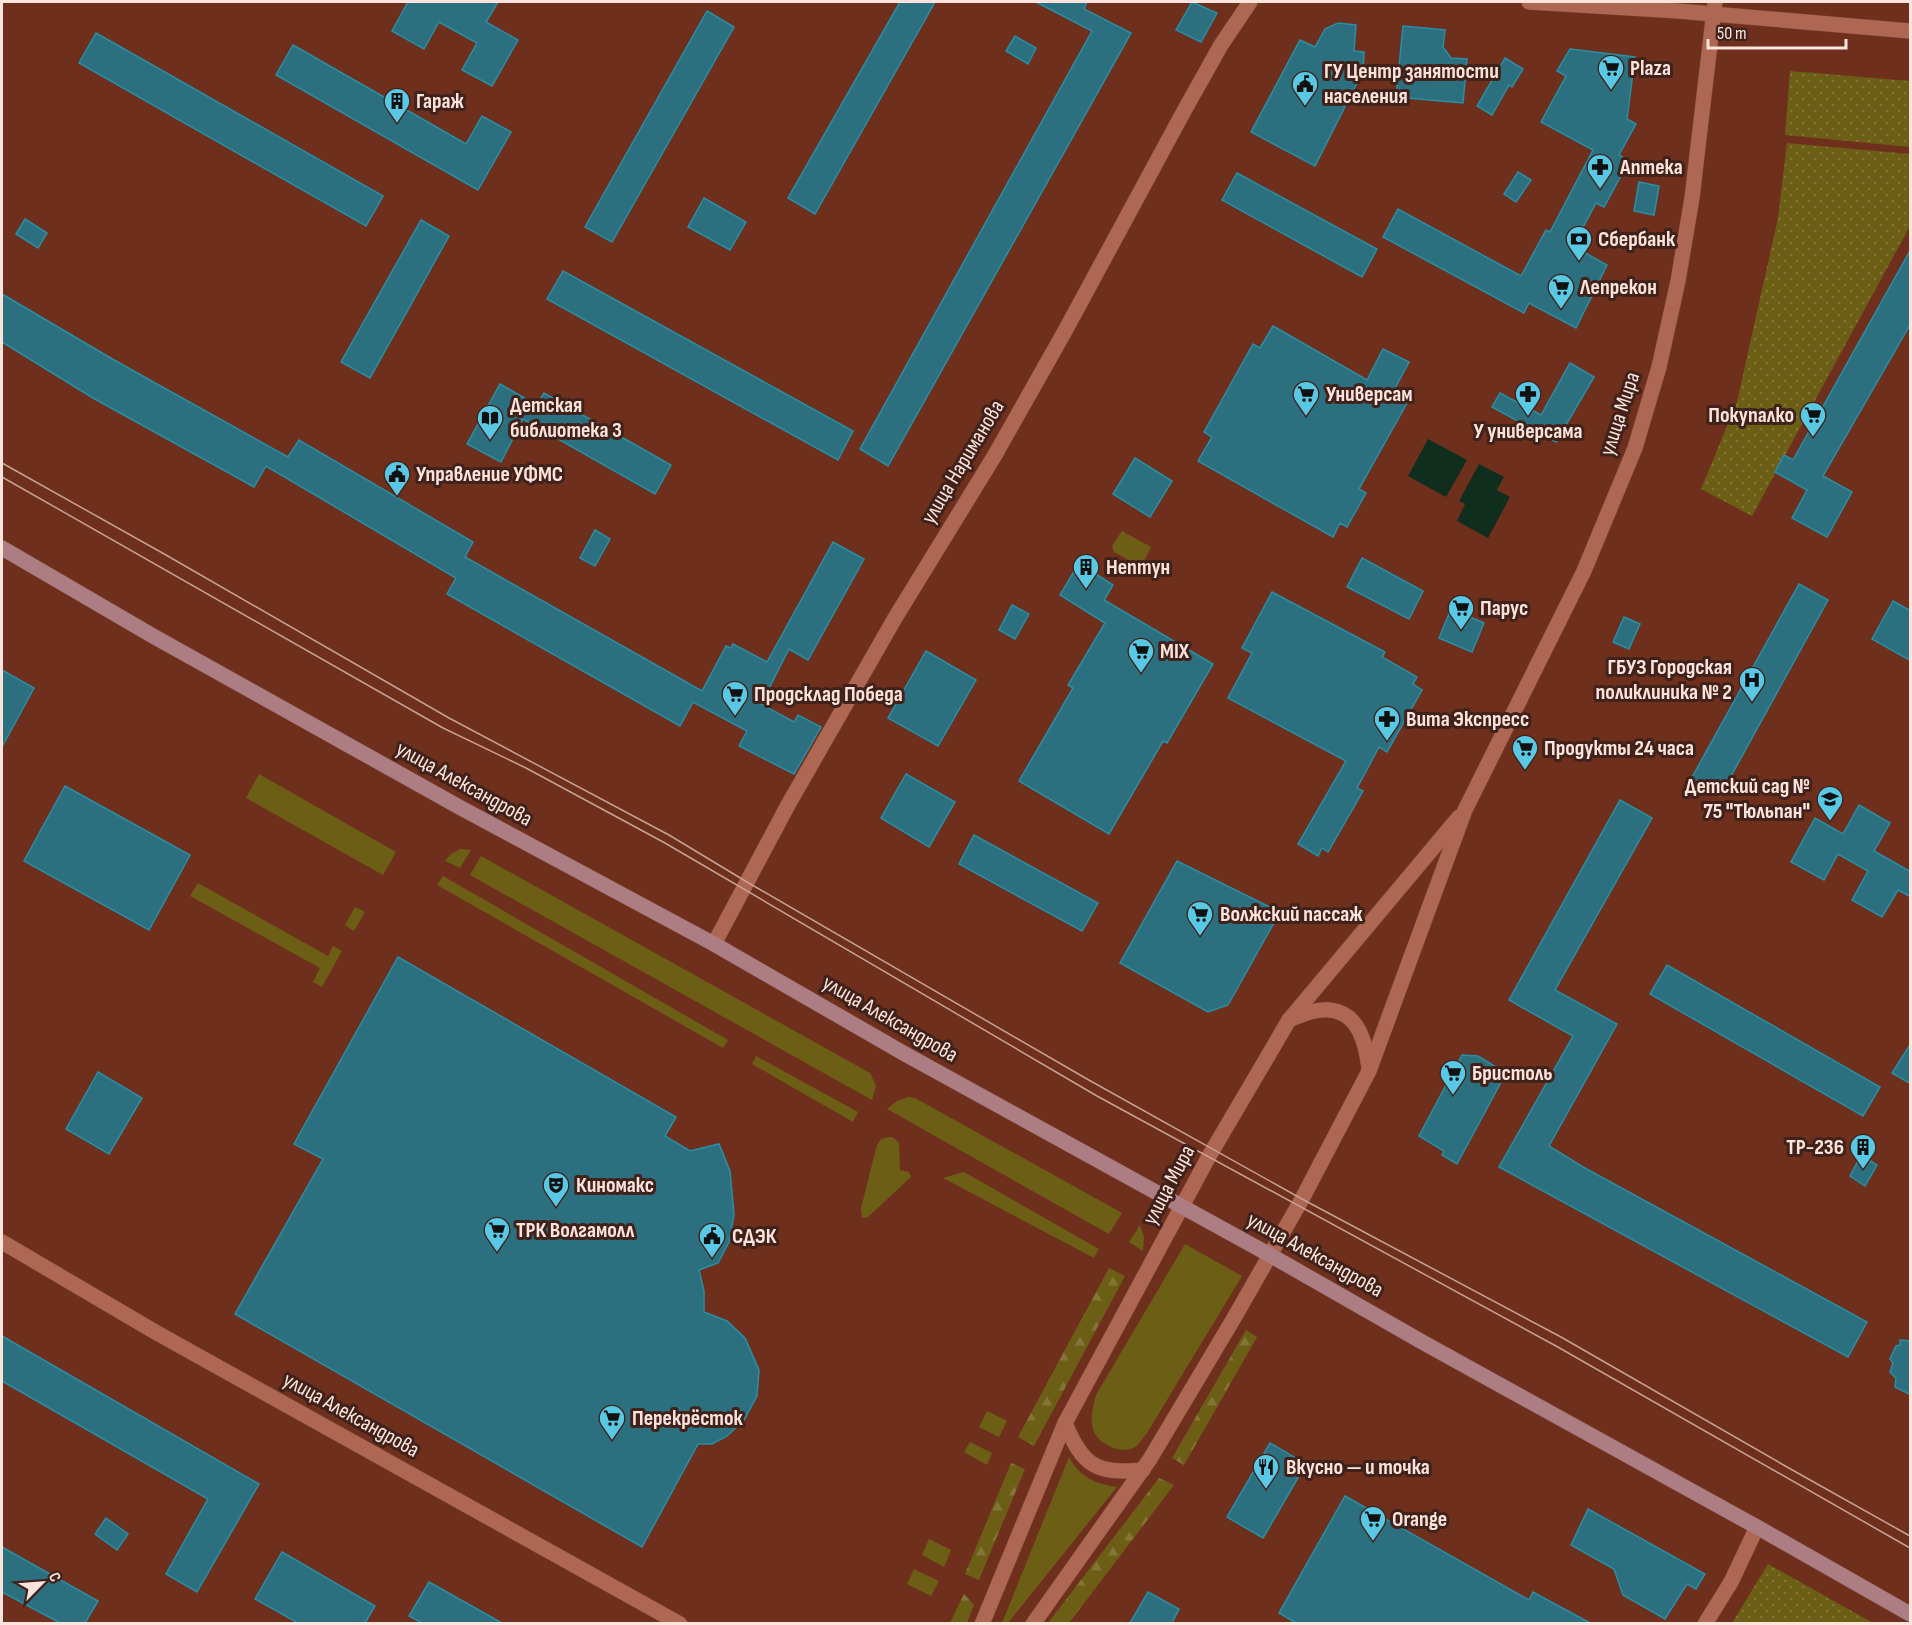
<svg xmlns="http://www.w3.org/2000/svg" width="1912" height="1625" font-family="'Sofia Sans Condensed',sans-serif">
<defs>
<pattern id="forest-firs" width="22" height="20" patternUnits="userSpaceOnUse" patternTransform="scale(1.5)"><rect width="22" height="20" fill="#6d5e15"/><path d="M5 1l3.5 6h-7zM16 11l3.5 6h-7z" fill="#837537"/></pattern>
<pattern id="park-dots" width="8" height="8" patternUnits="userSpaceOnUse" patternTransform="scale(1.5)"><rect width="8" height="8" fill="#6d5e15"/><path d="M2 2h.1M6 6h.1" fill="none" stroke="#837537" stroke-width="1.8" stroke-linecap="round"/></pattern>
</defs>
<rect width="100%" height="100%" fill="#6f2f1d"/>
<g fill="#6d5e15">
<path d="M1122,531L1151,547L1143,563L1137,565L1114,552L1112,546Z"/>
<path d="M259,774L396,852L383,875L246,798Z"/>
<path d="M460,849L471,850L460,868L445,861L451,854Z"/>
<path d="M481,856L870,1073L876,1086L872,1100L470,875Z"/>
<path d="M443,876L728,1040L723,1048L437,885Z"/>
<path d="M198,883L328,956L333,946L342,951L322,987L313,982L320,968L190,896Z"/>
<path d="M355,907L365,912L354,931L345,925Z"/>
<path d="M756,1056L858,1112L853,1122L752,1064Z"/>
<path d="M909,1097L915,1098L1122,1213L1109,1234L887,1109L897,1101Z"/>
<path d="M890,1137L894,1138L899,1143L900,1170L909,1172L911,1177L868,1217L862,1218L861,1208L877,1145L881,1139Z"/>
<path d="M964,1172L1099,1249L1094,1258L943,1178Z"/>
<path d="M1140,1225L1144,1237L1143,1251L1129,1242Z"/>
<path d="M1185,1244L1242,1276L1147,1433C1144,1437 1139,1444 1135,1447C1122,1455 1100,1445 1094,1432C1089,1420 1093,1406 1096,1395Z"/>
<path d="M987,1411L1007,1421L999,1437L979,1427Z"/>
<path d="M970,1442L992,1453L987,1465L964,1452Z"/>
<path d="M1069,1457C1080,1477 1095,1484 1117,1487L1008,1623H1002Z"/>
<path d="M929,1539L951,1550L944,1567L922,1555Z"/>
<path d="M914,1569L939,1581L931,1596L907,1584Z"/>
</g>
<g fill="url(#forest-firs)">
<path d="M1109,1268L1125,1276L1034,1446L1018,1437Z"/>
<path d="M1246,1330L1257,1337L1184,1465L1172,1458Z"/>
<path d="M1011,1463L1025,1469L979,1580L965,1574Z"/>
<path d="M1159,1478L1174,1485L1069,1623H1048Z"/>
<path d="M964,1594L974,1605L967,1623H950Z"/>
</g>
<g fill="url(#park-dots)">
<path d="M1790,71L1910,81V147L1785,135Z"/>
<path d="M1787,143L1910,154V226L1752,516L1701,489L1737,402L1778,218Z"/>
<path d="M1768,1564L1873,1623H1732Z"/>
</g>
<g fill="#102e1d">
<path d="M1428,439L1467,460L1446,497L1408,476Z"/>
<path d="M1479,464L1504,477L1497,490L1510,497L1488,538L1457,521L1465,504L1459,501Z"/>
</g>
<g fill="#2c6f7f" stroke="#288fa6" stroke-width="1.5">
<path d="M408,2H498L486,22L518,40L492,86L462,70L477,43L439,22L424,49L392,31Z"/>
<path d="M900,2H935L815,214L788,198Z"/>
<path d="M1036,2H1087L1084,9L1131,33L888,466L860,449L1092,31Z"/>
<path d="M1192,2L1217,13L1201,42L1176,30Z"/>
<path d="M707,11L734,27L612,242L585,227Z"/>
<path d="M1338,23L1356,25L1354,51L1364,52L1363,71L1315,166L1251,132L1300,40L1315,47L1325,29Z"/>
<path d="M1403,26L1445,30L1443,47L1451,58L1467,59L1463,103L1396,97Z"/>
<path d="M96,33L383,196L366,226L79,63Z"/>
<path d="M1015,36L1036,48L1028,64L1006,51Z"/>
<path d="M293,45L466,144L482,116L511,132L478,190L276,75Z"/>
<path d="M1570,49L1635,57L1627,119L1636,124L1619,155L1629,161L1604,207L1596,203L1573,246L1607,265L1576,328L1529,303L1524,313L1383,237L1398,209L1521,276L1546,230L1550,232L1593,150L1541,122L1566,76L1557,71Z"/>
<path d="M1505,58L1523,69L1512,87L1509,85L1492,115L1477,106Z"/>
<path d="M1518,172L1531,180L1516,202L1504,194Z"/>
<path d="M1237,173L1377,249L1362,277L1222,200Z"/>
<path d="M1639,182L1659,186L1654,215L1634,211Z"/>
<path d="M704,198L746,222L730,250L688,227Z"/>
<path d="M25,219L47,233L38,248L16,234Z"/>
<path d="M421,220L449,236L370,378L341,362Z"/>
<path d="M1911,249V323L1823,476L1852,492L1827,537L1792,518L1807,490L1775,472L1784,455L1793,460Z"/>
<path d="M563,271L853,431L838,460L547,299Z"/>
<path d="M2,294L114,360L288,457L299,440L473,542L465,557L702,691L726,646L731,648L733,644L767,662L833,542L864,559L808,660L789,649L761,704L794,722L798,715L821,727L794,774L739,746L747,731L693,702L680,726L447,594L456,578L266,466L254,487L93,398L2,342Z"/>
<path d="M1273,326L1367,380L1383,349L1409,362L1392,394L1407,403L1359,489L1366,493L1347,527L1340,523L1333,537L1198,461L1212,437L1204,432L1253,344L1260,348Z"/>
<path d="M1570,363L1594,377L1556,442L1492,407L1500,393L1541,415Z"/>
<path d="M500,384L537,405L544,393L671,465L655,494L523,419L501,462L467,444Z"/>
<path d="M1135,458L1172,481L1150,517L1113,494Z"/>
<path d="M595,530L610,539L595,566L580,558Z"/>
<path d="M1362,558L1423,591L1409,619L1347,587Z"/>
<path d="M1079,563L1113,585L1104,600L1213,664L1167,743L1163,741L1109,834L1019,781L1073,688L1068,685L1105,623L1060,595Z"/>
<path d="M1799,584L1828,600L1720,796L1691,779Z"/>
<path d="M1272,592L1385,652L1382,657L1417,677L1413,684L1422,690L1387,752L1379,747L1357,788L1363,791L1328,852L1322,848L1318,856L1298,844L1346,761L1228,698L1252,653L1242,648Z"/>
<path d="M1893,601L1911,611V661L1872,639Z"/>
<path d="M1012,605L1029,614L1015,639L999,630Z"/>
<path d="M1451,609L1484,623L1472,652L1439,638Z"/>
<path d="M1624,617L1640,624L1629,649L1613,642Z"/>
<path d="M926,651L976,680L938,746L888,718Z"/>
<path d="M2,670L34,688L2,747Z"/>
<path d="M906,774L955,802L929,847L881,818Z"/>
<path d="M65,786L190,855L149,930L24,861Z"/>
<path d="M1620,800L1652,818L1555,990L1617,1024L1549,1146L1583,1167L1867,1322L1848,1357L1499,1167L1573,1036L1509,1000Z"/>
<path d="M1859,805L1890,823L1874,851L1911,872V897L1898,890L1882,917L1852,900L1868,871L1838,854L1824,880L1791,862L1815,818L1843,834Z"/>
<path d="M974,835L1098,903L1082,931L959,864Z"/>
<path d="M1177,861L1280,912L1228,1005L1208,1012L1120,963Z"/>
<path d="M398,957L676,1117L665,1136L690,1151L719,1144L730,1171L734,1215L729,1242L718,1263L699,1270L704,1291V1312L727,1321L745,1338L759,1370L757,1396L744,1420L727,1436L712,1444H698L642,1547L235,1314L323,1159L294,1144Z"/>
<path d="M1667,965L1880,1087L1863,1116L1650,994Z"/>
<path d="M1911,1043V1084L1892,1073Z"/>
<path d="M1462,1055L1478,1056L1506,1073L1457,1164L1442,1155L1444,1151L1419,1136Z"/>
<path d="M98,1072L142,1098L109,1154L66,1129Z"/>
<path d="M1861,1155L1877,1165L1865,1186L1850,1176Z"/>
<path d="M2,1336L259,1484L197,1592L166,1574L208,1499L2,1381Z"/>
<path d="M1900,1340L1911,1341V1395L1895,1387L1896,1378L1890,1372L1893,1363L1890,1359L1896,1346L1900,1345Z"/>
<path d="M1270,1443L1306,1464L1263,1538L1227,1517Z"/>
<path d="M1345,1496L1529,1600L1533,1592L1590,1623H1296L1279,1613Z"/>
<path d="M1588,1509L1705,1574L1696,1589L1687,1584L1665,1619L1623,1595L1614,1569L1571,1545Z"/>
<path d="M106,1518L128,1534L117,1550L95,1534Z"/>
<path d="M2,1547L98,1601L85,1623H60L2,1592Z"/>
<path d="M282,1552L375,1606L365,1623H298L255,1599Z"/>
<path d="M429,1582L502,1623H422L409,1616Z"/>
<path d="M1148,1592L1179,1609L1172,1623H1130Z"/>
</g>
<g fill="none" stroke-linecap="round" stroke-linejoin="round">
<g stroke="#7d493a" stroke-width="16">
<g id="minor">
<path d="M1529,2L1678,11L1910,31"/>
<path d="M714,944L788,805L895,618L995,455L1065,331L1184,111L1221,45L1250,2"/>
<path d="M2,1242L157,1333L680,1624"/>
<path d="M1705,1624L1731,1582L1757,1527"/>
</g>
</g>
<g stroke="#7d493a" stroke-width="16">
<g id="tertiary">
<path d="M1289,1020C1301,1015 1317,1008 1330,1010C1359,1013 1366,1044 1369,1068"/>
<path d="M1065,1423C1083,1467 1097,1474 1143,1470"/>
<path d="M982,1624L1065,1423L1208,1158L1289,1020L1459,817"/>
<path d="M1033,1624L1150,1459L1234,1318L1302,1199L1369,1071L1465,810L1584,571L1635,448L1659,367L1678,281L1692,198L1715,2"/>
</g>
</g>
<g stroke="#7d493a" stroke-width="16">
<path id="secondary" d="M2,548L153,636L461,808L714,944L905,1054L1270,1255L1424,1343L1757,1527L1910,1614"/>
</g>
<use href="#minor" stroke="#ae6753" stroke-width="15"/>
<use href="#tertiary" stroke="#ae6753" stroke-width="15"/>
<use href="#secondary" stroke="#ac7e84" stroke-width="15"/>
<g stroke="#c8a196" stroke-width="1.5">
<path d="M2,463L166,555L449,718L669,835L747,882L1087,1079L1302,1199L1561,1337L1787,1467L1910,1536"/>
<path d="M2,477L443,728L526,768L665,843L1097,1096L1556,1346L1910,1548"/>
</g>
</g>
<defs>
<g id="supermarket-pin" transform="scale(1.35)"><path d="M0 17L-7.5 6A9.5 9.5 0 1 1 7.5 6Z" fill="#58c8e4" stroke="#40221a"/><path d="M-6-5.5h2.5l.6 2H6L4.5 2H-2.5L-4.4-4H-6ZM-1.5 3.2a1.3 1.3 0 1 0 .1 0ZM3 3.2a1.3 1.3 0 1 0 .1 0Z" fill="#111"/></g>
<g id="civic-pin" transform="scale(1.35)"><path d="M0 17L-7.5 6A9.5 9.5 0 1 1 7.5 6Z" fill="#58c8e4" stroke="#40221a"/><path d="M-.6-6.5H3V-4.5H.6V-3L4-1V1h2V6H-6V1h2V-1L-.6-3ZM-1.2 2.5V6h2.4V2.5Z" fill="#111"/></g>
<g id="building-pin" transform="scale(1.35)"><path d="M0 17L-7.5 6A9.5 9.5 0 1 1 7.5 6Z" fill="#58c8e4" stroke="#40221a"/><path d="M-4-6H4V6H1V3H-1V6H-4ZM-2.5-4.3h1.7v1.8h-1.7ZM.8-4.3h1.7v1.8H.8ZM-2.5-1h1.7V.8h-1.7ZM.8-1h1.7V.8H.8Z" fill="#111"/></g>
<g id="pharmacy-pin" transform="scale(1.35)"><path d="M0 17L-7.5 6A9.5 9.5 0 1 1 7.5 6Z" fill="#58c8e4" stroke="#40221a"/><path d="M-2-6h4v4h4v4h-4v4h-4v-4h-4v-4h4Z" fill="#111"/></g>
<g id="bank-pin" transform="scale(1.35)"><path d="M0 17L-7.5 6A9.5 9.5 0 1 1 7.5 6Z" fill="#58c8e4" stroke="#40221a"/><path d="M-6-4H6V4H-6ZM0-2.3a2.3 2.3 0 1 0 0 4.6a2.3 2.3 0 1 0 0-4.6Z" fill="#111"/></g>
<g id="library-pin" transform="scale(1.35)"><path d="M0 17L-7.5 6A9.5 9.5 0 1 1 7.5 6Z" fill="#58c8e4" stroke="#40221a"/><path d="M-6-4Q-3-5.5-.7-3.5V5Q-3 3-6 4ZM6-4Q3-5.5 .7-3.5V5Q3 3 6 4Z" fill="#111"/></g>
<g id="hospital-pin" transform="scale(1.35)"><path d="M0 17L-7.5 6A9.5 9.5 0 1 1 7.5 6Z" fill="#58c8e4" stroke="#40221a"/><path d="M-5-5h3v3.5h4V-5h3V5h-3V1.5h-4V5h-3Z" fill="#111"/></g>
<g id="school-pin" transform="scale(1.35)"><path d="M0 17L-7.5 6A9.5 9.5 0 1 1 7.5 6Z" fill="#58c8e4" stroke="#40221a"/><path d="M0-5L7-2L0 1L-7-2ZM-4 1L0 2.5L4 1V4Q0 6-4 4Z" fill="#111"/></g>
<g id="theatre-pin" transform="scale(1.35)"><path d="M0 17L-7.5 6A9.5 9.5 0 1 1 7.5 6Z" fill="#58c8e4" stroke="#40221a"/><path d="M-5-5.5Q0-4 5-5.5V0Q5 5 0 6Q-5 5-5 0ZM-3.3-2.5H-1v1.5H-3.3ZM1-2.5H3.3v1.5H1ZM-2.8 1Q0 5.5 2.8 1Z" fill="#111"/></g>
<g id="restaurant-pin" transform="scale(1.35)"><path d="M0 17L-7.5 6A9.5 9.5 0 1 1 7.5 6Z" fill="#58c8e4" stroke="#40221a"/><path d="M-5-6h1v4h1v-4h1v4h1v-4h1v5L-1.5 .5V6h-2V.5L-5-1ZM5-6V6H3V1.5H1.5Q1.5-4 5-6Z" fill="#111"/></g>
</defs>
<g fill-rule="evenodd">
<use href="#supermarket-pin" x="1611" y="68"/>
<use href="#civic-pin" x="1305" y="84"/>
<use href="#building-pin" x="397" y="101"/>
<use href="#pharmacy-pin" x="1600" y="167"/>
<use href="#bank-pin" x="1579" y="239"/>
<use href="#supermarket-pin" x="1561" y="287"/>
<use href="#supermarket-pin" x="1306" y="394"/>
<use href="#pharmacy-pin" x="1528" y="394"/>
<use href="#supermarket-pin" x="1813" y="415"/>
<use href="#library-pin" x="490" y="418"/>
<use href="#civic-pin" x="397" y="474"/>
<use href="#building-pin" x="1086" y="567"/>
<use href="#supermarket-pin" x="1461" y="608"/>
<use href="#supermarket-pin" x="1141" y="651"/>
<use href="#hospital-pin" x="1752" y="680"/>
<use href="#supermarket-pin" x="735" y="694"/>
<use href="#pharmacy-pin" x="1387" y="719"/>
<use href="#supermarket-pin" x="1525" y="748"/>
<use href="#school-pin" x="1830" y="799"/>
<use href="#supermarket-pin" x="1200" y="914"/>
<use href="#supermarket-pin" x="1453" y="1073"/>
<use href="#building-pin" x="1863" y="1147"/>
<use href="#theatre-pin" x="556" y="1185"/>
<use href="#supermarket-pin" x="497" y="1230"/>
<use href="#civic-pin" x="712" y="1236"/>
<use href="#supermarket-pin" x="612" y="1418"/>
<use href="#restaurant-pin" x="1266" y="1467"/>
<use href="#supermarket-pin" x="1373" y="1519"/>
</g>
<g text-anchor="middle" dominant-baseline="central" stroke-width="6" stroke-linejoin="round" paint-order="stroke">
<g font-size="22" font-weight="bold" fill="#fce4dd" stroke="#40221a" text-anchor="start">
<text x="1630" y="68">Plaza</text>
<text x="1324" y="71">ГУ Центр занятости<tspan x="1324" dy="25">населения</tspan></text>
<text x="416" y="101">Гараж</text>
<text x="1620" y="167">Аптека</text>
<text x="1598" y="239">Сбербанк</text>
<text x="1580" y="287">Лепрекон</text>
<text x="1326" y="394">Универсам</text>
<text x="510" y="405">Детская<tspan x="510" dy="25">библиотека 3</tspan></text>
<text x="1794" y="415" text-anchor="end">Покупалко</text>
<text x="1528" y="431" text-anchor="middle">У универсама</text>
<text x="416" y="474">Управление УФМС</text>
<text x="1106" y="567">Нептун</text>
<text x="1480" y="608">Парус</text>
<text x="1160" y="651">MIX</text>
<text x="1732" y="667" text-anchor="end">ГБУЗ Городская<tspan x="1732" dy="25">поликлиника № 2</tspan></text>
<text x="754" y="694">Продсклад Победа</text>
<text x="1406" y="719">Вита Экспресс</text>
<text x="1544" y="748">Продукты 24 часа</text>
<text x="1810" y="786" text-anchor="end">Детский сад №<tspan x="1810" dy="25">75 "Тюльпан"</tspan></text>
<text x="1220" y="914">Волжский пассаж</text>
<text x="1472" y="1073">Бристоль</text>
<text x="1844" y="1147" text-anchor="end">ТР-236</text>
<text x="576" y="1185">Киномакс</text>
<text x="516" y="1230">ТРК Волгамолл</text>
<text x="732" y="1236">СДЭК</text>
<text x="632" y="1418">Перекрёсток</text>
<text x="1286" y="1467">Вкусно — и точка</text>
<text x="1392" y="1519">Orange</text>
</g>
<g font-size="22" fill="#fce4dd" stroke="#40221a">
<text transform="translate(1620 414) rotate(-72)">улица Мира</text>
<text transform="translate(963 462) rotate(-59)">улица Нариманова</text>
<text transform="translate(464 784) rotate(29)">улица Александрова</text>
<text transform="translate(890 1019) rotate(30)">улица Александрова</text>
<text transform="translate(1169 1185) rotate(-62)">улица Мира</text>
<text transform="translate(1315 1255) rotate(29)">улица Александрова</text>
<text transform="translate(351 1415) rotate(29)">улица Александрова</text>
</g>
</g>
<rect width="1912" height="1625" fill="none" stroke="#fce4dd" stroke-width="6"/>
<g transform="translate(42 1583) rotate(65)" stroke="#40221a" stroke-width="4.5" paint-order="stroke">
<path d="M0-4.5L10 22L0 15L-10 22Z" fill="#fce4dd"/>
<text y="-9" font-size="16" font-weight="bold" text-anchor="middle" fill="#fce4dd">С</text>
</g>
<path d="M1708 39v9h138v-9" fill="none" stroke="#fce4dd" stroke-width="3"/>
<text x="1717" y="39" font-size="18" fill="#fce4dd" stroke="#40221a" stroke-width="4.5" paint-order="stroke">50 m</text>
</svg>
